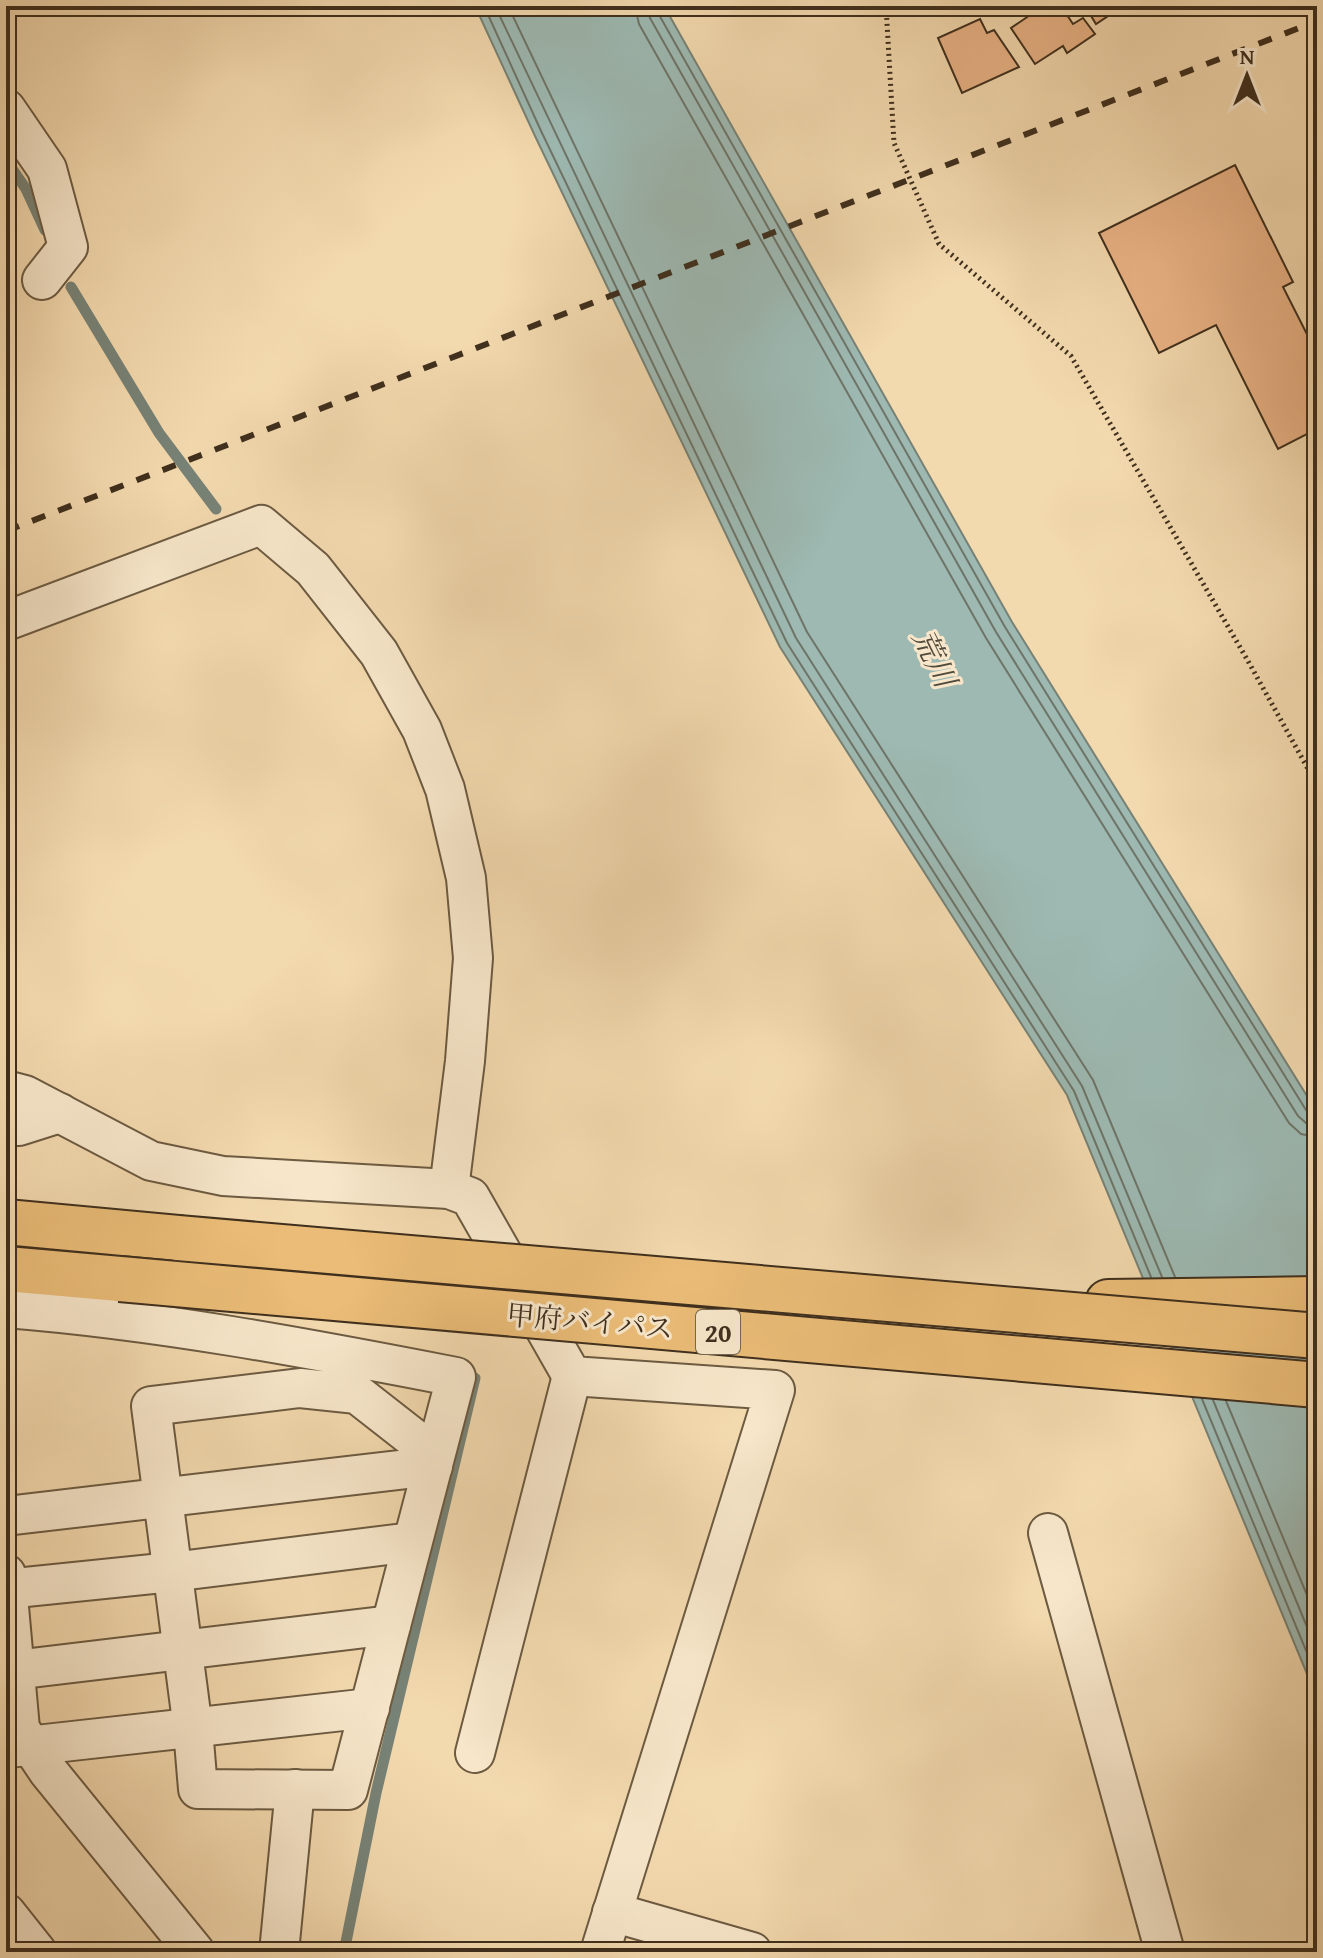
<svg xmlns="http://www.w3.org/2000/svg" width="1323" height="1958" font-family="'Gentium Book Plus','Noto Serif JP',serif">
<rect width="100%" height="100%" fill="#f3d9ae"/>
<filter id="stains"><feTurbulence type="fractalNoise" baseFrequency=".0025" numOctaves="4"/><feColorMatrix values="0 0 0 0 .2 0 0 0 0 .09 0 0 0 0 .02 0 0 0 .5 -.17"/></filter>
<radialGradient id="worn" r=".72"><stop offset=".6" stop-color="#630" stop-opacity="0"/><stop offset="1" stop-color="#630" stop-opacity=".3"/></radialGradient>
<path fill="#9db9b2" stroke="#778276" stroke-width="2" d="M475,6H664L1012,622L1317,1112V1698L1067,1095L780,647L535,136Z"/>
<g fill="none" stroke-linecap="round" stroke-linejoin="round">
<g stroke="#6e7468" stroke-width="2">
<path d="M484,6L542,133L787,643L1074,1091L1151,1277"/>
<path d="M495,6L796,638L1082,1086L1162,1277"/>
<path d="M508,6L807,632L1093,1080L1175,1277"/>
<path d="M635,6L639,24L986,638L1289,1123L1301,1134L1317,1137"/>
<path d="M647,6L650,18L996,632L1298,1116L1306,1123L1317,1125"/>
<path d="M657,6L658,13L1005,627L1306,1110L1317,1115"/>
<path d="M1202,1399L1317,1677"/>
<path d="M1213,1400L1317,1651"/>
<path d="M1226,1401L1317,1619"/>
</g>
<g stroke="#778276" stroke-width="11">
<path d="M6,160L26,189L45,230"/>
<path d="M71,287L159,433L216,509"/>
<path d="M344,1952L376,1793L475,1378"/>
</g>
</g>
<g fill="#e9b285" stroke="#3f2f1d" stroke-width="2">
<path d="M1033,6H1061L1073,24L1083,18L1095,34L1067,53L1063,46L1035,64L1011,28L1036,11Z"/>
<path d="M1085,6H1123L1096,24Z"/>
<path d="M980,19L987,33L994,30L1019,67L962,93L938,38Z"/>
<path d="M1235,165L1293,282L1283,287L1317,354V429L1278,449L1216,325L1159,353L1099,233Z"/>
</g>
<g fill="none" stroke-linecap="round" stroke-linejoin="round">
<g stroke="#6c5a41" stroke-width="42">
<g id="minor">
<path d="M6,109L47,169L68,247L42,280"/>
<path d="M6,621L261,525L313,569L379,653L422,730L445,789L466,878L473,958L465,1061L449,1189"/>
<path d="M6,1090L25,1095L151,1161L223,1176L449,1189L470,1197L572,1376L775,1390L600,1952"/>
<path d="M6,1126H19L60,1113"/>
<path d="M6,1308C157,1320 307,1348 456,1377L348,1790L198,1789L193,1729L151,1406L300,1388L357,1394L435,1455"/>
<path d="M6,1516L433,1466"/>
<path d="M1048,1533L1165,1952"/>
<path d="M6,1574L20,1729L48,1771L195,1952"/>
<path d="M6,1589L172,1572L412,1542"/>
<path d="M6,1671L391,1625"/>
<path d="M9,1748L370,1708"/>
<path d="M475,1753L572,1376"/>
<path d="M612,1912L752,1952"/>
<path d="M6,1913L37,1952"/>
<path d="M279,1952L295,1789"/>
</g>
</g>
<g stroke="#3f2f1d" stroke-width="48">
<g id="highway">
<path d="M6,1222L178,1238"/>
<path d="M6,1269L120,1279"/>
<path d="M1108,1302L1317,1299"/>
</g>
</g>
<path stroke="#3f2f1d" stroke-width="5" stroke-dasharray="2 4" stroke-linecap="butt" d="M886,6L894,143L939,244L1071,356L1248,661L1317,785"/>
<use href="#minor" stroke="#f7e6ca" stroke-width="38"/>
<use href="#highway" stroke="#eabc77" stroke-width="44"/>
<path stroke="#3f2f1d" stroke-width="6" stroke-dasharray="14 14" stroke-linecap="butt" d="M6,531L1317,21"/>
<g stroke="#3f2f1d" stroke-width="48" stroke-linecap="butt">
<g id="highway-bridge">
<path d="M178,1238L1317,1336"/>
<path d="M120,1279L1317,1385"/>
</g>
</g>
<use href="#highway-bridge" stroke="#eabc77" stroke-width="44"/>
</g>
<g text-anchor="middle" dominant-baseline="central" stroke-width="6" stroke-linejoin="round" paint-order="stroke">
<rect fill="#f7e6ca" stroke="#766651" stroke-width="2" x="696" y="1310" width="44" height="44" rx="6"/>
<g font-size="26" font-weight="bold" fill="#3f2f1d">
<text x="718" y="1332">20</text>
</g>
<g font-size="28" fill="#3f2f1d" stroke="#f7e6ca">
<text transform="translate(590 1321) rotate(5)">甲府バイパス</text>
</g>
<g font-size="30" font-style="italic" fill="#524b3b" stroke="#f7e6ca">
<text transform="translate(935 658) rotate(64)">荒川</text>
</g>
</g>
<rect width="1323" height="1958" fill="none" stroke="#f3d9ae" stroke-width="32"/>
<rect x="8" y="8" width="1307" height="1942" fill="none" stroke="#3f2f1d" stroke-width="4"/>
<rect x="16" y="16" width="1291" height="1926" fill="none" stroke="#3f2f1d" stroke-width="2"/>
<g transform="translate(1247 76)" stroke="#f7e6ca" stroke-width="6" paint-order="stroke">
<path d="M0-6L14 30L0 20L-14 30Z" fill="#3f2f1d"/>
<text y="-12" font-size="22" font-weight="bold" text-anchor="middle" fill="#3f2f1d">N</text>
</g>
<rect width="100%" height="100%" filter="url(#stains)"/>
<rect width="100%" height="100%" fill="url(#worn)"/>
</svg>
